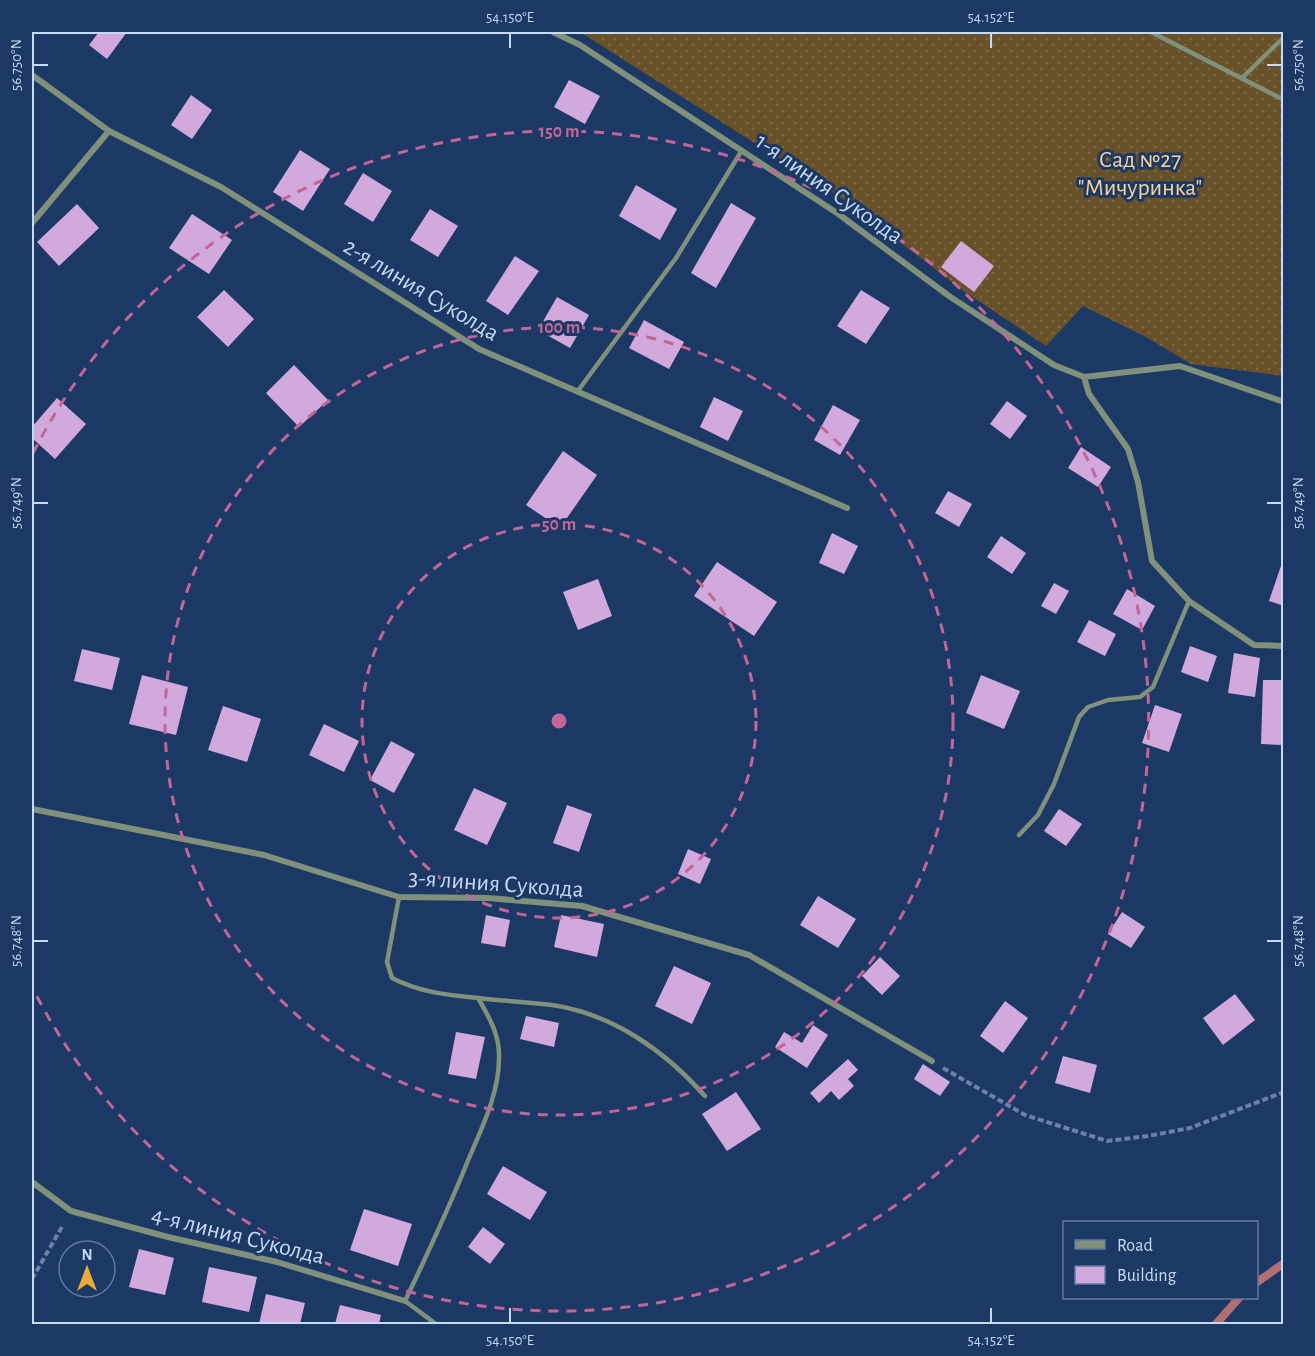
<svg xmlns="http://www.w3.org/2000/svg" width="1315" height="1356" font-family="'Alegreya Sans',sans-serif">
<defs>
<pattern id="grass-dots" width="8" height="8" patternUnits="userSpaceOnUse" patternTransform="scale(1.5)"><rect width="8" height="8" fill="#685129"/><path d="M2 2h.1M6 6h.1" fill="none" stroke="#7c6949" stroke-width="1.8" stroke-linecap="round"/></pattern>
</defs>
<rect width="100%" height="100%" fill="#1c3965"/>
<path fill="url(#grass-dots)" d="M580,32H1283V376L1191,364L1146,337L1083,306L1046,346L965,292L852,205Z"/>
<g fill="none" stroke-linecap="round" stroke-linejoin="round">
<g stroke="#b27070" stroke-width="8">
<path d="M1256,1283L1284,1263"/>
<path d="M1216,1324L1239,1298"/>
</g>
</g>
<g fill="#d2a9dd">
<path d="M99,32H127L107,59L89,45Z"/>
<path d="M569,80L600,96L585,124L554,107Z"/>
<path d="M191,95L212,110L192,139L171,125Z"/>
<path d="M300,150L330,169L303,211L273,192Z"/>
<path d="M363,173L392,191L373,222L344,204Z"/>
<path d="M636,185L677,209L660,240L619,216Z"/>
<path d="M731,203L756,218L716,288L691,273Z"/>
<path d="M77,204L99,228L59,266L37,242Z"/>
<path d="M430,209L458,226L438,257L410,240Z"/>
<path d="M192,214L232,240L209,274L169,248Z"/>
<path d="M961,241L994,266L974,292L941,267Z"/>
<path d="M515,256L539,271L508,315L486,301Z"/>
<path d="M224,290L254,319L228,347L197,317Z"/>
<path d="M861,290L890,308L866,344L837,326Z"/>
<path d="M557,297L589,315L570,348L538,330Z"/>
<path d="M644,320L684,342L669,369L629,348Z"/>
<path d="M294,365L328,400L299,427L266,393Z"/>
<path d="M714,397L743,411L728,441L700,427Z"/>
<path d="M57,398L86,424L55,459L32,438V427Z"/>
<path d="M1007,401L1027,416L1010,439L990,424Z"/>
<path d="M833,405L860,420L840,455L814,440Z"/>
<path d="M1081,447L1111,467L1098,487L1068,468Z"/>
<path d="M563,451L597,475L560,528L526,505Z"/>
<path d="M948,491L972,504L959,527L935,513Z"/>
<path d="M832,533L858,546L844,574L819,563Z"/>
<path d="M1001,536L1026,553L1012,574L987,557Z"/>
<path d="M1283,560H1284V606L1269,601Z"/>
<path d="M717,562L777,602L754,636L694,596Z"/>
<path d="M598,579L612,616L578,630L563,592Z"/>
<path d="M1054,583L1069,591L1056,614L1041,606Z"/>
<path d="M1127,589L1155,606L1142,630L1113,614Z"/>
<path d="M1089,620L1116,634L1105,656L1077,642Z"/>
<path d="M1190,646L1217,656L1208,682L1181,672Z"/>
<path d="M82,649L120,658L112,690L74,681Z"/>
<path d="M1234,653L1260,658L1255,697L1228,693Z"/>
<path d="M142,675L188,687L176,735L129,724Z"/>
<path d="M981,675L1020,691L1004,729L966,713Z"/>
<path d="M1263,680H1284V745L1261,744Z"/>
<path d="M1155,705L1182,714L1169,752L1142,743Z"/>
<path d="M223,706L261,719L247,762L208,750Z"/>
<path d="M324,724L359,741L344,772L309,755Z"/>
<path d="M391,741L415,754L394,793L370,780Z"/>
<path d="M474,788L507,803L487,845L454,830Z"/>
<path d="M567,805L592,814L579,852L553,843Z"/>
<path d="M1059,809L1082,824L1066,846L1044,831Z"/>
<path d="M688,849L711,859L700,884L678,874Z"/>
<path d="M818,896L856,919L838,948L800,925Z"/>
<path d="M1122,912L1145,927L1131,948L1108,934Z"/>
<path d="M486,915L510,920L505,947L481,943Z"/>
<path d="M561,915L604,924L597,957L554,947Z"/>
<path d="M880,957L900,976L882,995L862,976Z"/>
<path d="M674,966L711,983L692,1024L655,1006Z"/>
<path d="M1235,994L1255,1020L1223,1045L1203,1018Z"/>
<path d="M1005,1001L1028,1018L1003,1053L980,1036Z"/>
<path d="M526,1016L559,1023L554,1047L520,1039Z"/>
<path d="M813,1025L828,1035L807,1068L775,1047L784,1032L802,1043Z"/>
<path d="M456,1032L485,1037L476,1079L448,1074Z"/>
<path d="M1063,1056L1097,1065L1090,1093L1055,1083Z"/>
<path d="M848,1059L858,1070L848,1079L854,1086L839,1100L831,1091L819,1103L810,1093Z"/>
<path d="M923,1064L950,1082L940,1096L914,1079Z"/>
<path d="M736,1092L761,1129L727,1151L702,1114Z"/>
<path d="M503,1166L547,1192L530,1220L487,1194Z"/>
<path d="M364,1209L412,1224L398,1266L350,1250Z"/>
<path d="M483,1227L505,1244L490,1264L468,1247Z"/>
<path d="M139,1249L174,1258L165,1295L129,1287Z"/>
<path d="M209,1267L257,1277L249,1312L202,1302Z"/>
<path d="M266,1294L305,1303L300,1324H259Z"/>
<path d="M340,1305L381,1315L379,1324H335Z"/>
</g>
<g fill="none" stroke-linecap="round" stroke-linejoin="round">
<g stroke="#6a82a7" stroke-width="4" stroke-dasharray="6 3" stroke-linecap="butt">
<path d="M943,1068L1025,1115L1107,1141L1148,1136L1190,1128L1284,1092"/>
<path d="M32,1279L63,1225"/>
</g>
<g stroke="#7f917b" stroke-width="4.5">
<path d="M1151,32L1284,100"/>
<path d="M1242,78L1284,37"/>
<path d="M577,392L676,258L742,150"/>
<path d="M1019,835L1038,815L1054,784L1079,717L1088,707L1108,700L1140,697L1153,687L1189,601"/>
<path d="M399,897L387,962L392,978C418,992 448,995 478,998C489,1017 500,1035 499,1058C499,1095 481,1129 467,1163C448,1210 427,1255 405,1301L436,1324"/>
<path d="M478,998C503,1001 528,1002 552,1005C613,1014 665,1051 705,1096"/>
</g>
<g stroke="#7f917b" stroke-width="6">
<path d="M553,32L580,45L837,213L949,296L1054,365L1084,377L1180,366L1284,402"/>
<path d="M32,75L109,131L221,187L479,349L847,508"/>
<path d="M32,223L109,131"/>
<path d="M1084,377L1089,394L1128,449L1138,482L1152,561L1189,601L1254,645L1284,646"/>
<path d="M32,809L264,855L399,897L488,898L582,906L749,955L932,1061"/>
<path d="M32,1182L71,1211L168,1237L277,1262L405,1301"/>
</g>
</g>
<path fill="none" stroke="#c7d9f5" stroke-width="2" d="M510,33V48M991,33V48M33,65H48M1267,65H1282M33,503H48M1267,503H1282M33,941H48M1267,941H1282M510,1308V1323M991,1308V1323"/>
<g fill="none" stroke="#c46599" stroke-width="3" stroke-dasharray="10 8">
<circle cx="559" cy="721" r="197"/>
<circle cx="559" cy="721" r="394"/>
<path d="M33 453A590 590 0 1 1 33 989"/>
</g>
<g text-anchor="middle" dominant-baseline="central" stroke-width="6" stroke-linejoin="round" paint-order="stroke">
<g font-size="24" fill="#f9d293" stroke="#1c3965">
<text x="1140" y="160">Сад №27<tspan x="1140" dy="28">"Мичуринка"</tspan></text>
</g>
<g font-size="24" fill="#c7d9f5" stroke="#1c3965">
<text transform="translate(829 189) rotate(35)">1-я линия Суколда</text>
<text transform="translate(421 290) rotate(31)">2-я линия Суколда</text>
<text transform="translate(496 884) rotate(4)">3-я линия Суколда</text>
<text transform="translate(238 1236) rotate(14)">4-я линия Суколда</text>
</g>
</g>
<circle cx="559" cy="721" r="9" fill="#c46599" stroke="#1c3965" stroke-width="3"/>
<g font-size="18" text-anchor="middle" font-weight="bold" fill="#c46599" stroke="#1c3965" stroke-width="6" stroke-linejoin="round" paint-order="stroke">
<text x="559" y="137">150 m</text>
<text x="559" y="333">100 m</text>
<text x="559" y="530">50 m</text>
</g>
<rect width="1315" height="1356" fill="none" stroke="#1c3965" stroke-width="66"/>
<rect x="1063" y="1221" width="195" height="78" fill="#1c3965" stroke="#60799f" stroke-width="1.5"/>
<rect x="1075" y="1240" width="30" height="9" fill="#7f917b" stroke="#60799f" stroke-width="1.5"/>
<text x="1117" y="1251" font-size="18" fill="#c7d9f5">Road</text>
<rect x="1075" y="1266" width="30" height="18" fill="#d2a9dd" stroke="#60799f" stroke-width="1.5"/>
<text x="1117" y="1281" font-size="18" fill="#c7d9f5">Building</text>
<g transform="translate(87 1269)"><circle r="28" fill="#1c3965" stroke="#60799f" stroke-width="1.5"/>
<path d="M0-4.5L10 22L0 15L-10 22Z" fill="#e8ab37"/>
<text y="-9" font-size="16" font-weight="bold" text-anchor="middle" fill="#c7d9f5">N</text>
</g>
<rect x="33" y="33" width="1249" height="1290" fill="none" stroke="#c7d9f5" stroke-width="2"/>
<g font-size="15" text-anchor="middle" fill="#c7d9f5">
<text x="510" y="22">54.150°E</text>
<text x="991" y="22">54.152°E</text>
<text transform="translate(16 65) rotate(-90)" y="5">56.750°N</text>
<text transform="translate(1298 65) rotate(-90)" y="5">56.750°N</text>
<text transform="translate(16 503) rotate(-90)" y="5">56.749°N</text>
<text transform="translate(1298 503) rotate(-90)" y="5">56.749°N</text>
<text transform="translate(16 941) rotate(-90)" y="5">56.748°N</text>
<text transform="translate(1298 941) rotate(-90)" y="5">56.748°N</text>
<text x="510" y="1345">54.150°E</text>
<text x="991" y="1345">54.152°E</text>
</g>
</svg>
